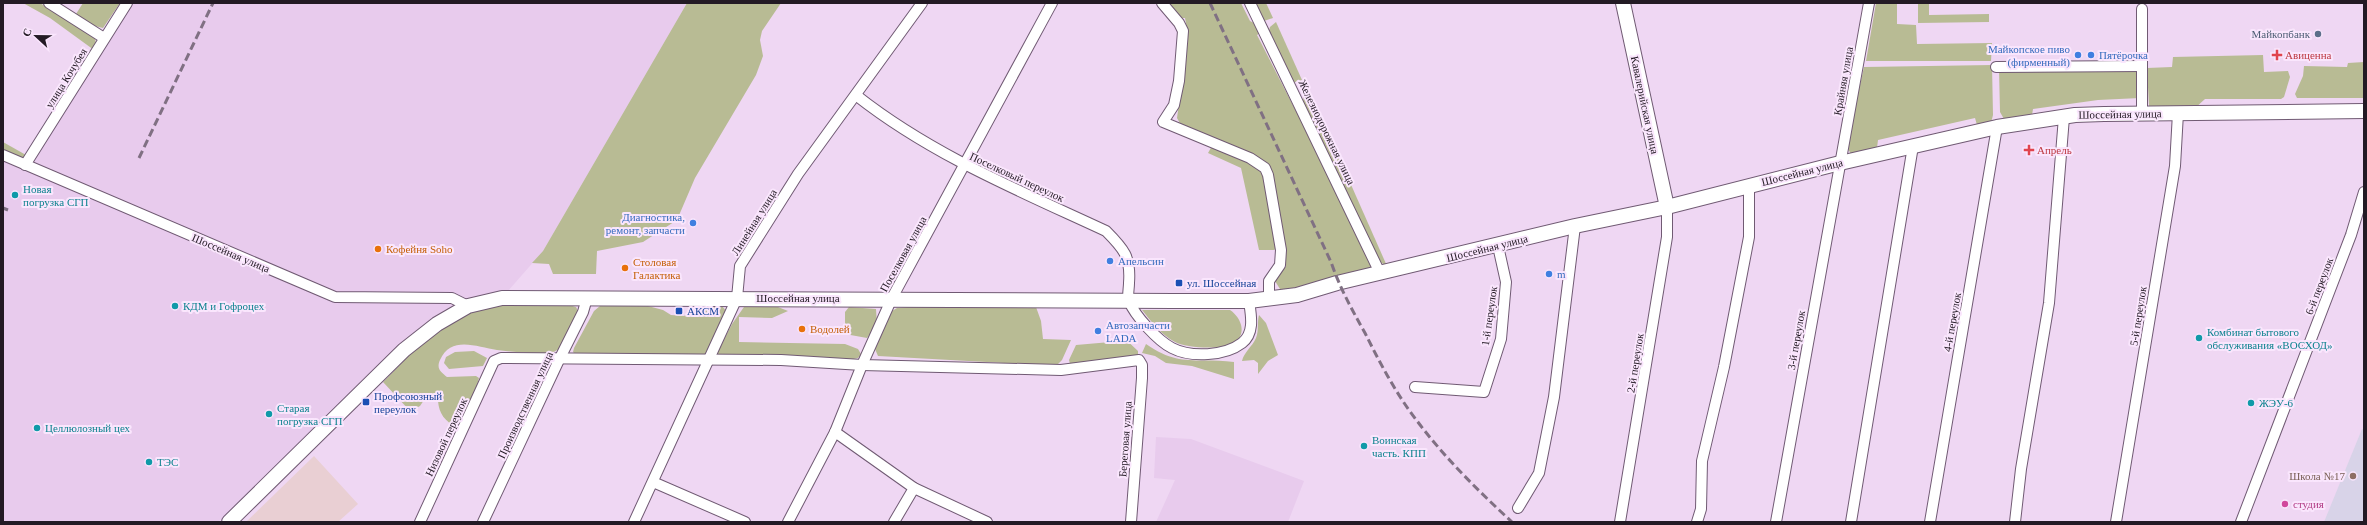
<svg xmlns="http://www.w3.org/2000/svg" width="2367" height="525" font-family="Georgia,serif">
<rect width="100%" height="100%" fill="#efd7f3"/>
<g fill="#e8cbed">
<path d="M127,3H687L543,251L502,298L468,306L404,350L218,522H3V155L25,165Z"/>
<path d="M1156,437L1191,439L1304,481L1288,522H1156L1175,480L1154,478Z"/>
</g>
<path fill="#d8d3e8" d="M2362,429L2364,430V522H2324Z"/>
<path fill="#e9cfd3" d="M314,456L358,504L338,522H246Z"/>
<g fill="#b8bb94">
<path d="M23,3H40L95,37L96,45L94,50L50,18Z"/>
<path d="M83,3H120L103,28L91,25L76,14Z"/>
<path d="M687,3H781L762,31L760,40L763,56L756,75L695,178L677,220L643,242L597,251L596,274H553L549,264L532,263L543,251Z"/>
<path d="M1167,3H1241L1250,21L1256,24L1260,33L1257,35L1322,162L1373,267L1368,272L1288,289H1280L1275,281L1286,266V258L1270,172L1182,127L1177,118C1181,86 1192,50 1185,18H1179Z"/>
<path d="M1254,3H1266L1273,18L1264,21Z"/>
<path d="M1876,3H1897V24L1916,25L1917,44L1992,43L1991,61H1866Z"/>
<path d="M1918,3H1929V15L1989,14V22L1918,23Z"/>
<path d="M1276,22L1302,80L1292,83L1268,34L1270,27Z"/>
<path d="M2263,55L2264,72L2288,71L2290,77L2284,97L2281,99H2205L2194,109L2149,106L2147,68L2172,67L2173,57Z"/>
<path d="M2364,62V98H2297L2295,94L2303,76L2304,66L2347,67L2348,63Z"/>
<path d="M1992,65L1993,115L1991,123L1977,125L1975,118L1878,140L1877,148L1852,155L1847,148V143L1864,67Z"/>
<path d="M1999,69H2140V98L2098,100L2033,109L2032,115L2008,120L2004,119L2000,112Z"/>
<path d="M1310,92L1387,266L1380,262L1306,108L1303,101L1304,96Z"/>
<path d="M3,142L26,155L24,159L3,150Z"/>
<path d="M1212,146L1260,167L1265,173L1277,248L1274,250H1259L1241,168L1208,153Z"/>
<path d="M505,305H569L576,307L578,311L559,349L552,353C534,354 515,352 497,350C477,347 451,335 440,360C436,369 441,372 447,377L476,376L479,378L473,401L456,427C445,421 439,414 438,401L426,397L420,406L410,411L383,382C404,362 424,336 449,322C466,312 486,309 505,305Z"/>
<path d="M600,306H648L663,310L671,315L684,316L699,307L722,306L728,313L708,353L703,356L575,354L573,352L574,348L594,311Z"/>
<path d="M917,306L1036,307L1041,321L1043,339L1071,340L1062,360L1056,366L878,356L875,349L892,311L897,308Z"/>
<path d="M744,307H778L788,311L772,318L739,317V342L845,344L858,349L861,354L858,358L849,360L716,355L732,324Z"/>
<path d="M849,307L876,309L877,324L867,338L845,334V312Z"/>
<path d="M1142,310H1230C1242,318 1248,336 1232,344C1221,350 1185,348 1175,342C1161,335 1151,321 1142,310Z"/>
<path d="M1259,315L1266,323L1278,355L1268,361L1258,374V363L1254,360L1242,361C1244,352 1252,347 1256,338C1259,331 1257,322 1259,315Z"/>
<path d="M1122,336L1138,351V356L1070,364L1069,360L1076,345L1122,341Z"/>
<path d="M1146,344C1180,368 1198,357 1234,362V379L1192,366L1166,363L1155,356L1142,353Z"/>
<path d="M474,351L487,358L483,366L449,369L444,363L446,357L455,352Z"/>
</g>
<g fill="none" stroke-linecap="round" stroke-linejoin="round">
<g stroke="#705a73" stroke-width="12">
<g id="street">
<path d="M49,3L104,38"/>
<path d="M1162,3L1179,23L1183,31L1179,81L1174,105L1163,122L1250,158L1265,168L1268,175L1281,250L1280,265L1269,281V299"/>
<path d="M1250,3L1380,273"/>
<path d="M1996,67L2142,66"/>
<path d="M857,96C932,155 1020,191 1106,231C1124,249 1131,257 1129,283C1129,289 1127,297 1129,301C1135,316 1158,341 1172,348C1191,358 1225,356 1242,343C1255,333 1251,315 1249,301"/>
<path d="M2142,113V9"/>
<path d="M3,155L335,297L452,298L468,306"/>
<path d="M25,165L127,3"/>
<path d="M1415,387L1484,392L1501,339L1506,282L1498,246"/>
<path d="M835,432L914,488L987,522"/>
<path d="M653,482L745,522"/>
<path d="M1518,508L1539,473L1554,397L1575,226"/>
<path d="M420,522L494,361L501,358L781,360L862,365L1061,370L1139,360L1142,365V378L1131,522"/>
<path d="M483,522L559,360L583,312L587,298"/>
<path d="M634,522L737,298L740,266L798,174L922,3"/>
<path d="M788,522L835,432L862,365L892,298L1052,3"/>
<path d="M894,522L914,488"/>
<path d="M1620,522L1667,237V207"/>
<path d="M1697,522L1701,509L1702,461L1724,367L1749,237V185"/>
<path d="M1776,522L1869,3"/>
<path d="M1851,522L1913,146"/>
<path d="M1930,522L1997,127"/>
<path d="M2015,522L2021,469L2049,303L2064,117"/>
<path d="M2116,522L2175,166L2178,113"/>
<path d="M2241,522L2351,235L2364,192"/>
</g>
</g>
<g stroke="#705a73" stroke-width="16">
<g id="secondary">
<path d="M1623,3L1667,207"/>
<path d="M229,522L404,350L437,324L468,306L502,298L1174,301H1249L1297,295L1337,283L1575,226L1667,207L1840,163L1997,127L2075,115L2104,114L2364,111"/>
</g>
</g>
<use href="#street" stroke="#fff" stroke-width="10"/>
<use href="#secondary" stroke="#fff" stroke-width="14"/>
<g stroke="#807083" stroke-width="3" stroke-dasharray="8 4" stroke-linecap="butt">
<path d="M1210,3L1331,262C1340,288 1351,308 1365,333C1378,359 1392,386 1409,410C1439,452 1474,487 1512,522"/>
<path d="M139,158L213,3"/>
<path d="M3,208L8,210"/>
</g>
</g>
<circle fill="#5c6f8a" stroke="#fae6fd" stroke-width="1.5" cx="2318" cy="34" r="4"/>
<g fill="#3f7fe0" stroke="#fae6fd" stroke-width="1.5">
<circle cx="2078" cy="55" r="4"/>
<circle cx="2091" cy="55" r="4"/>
<circle cx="693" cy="223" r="4"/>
<circle cx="1110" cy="261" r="4"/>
<circle cx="1549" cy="274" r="4"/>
<circle cx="1098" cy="331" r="4"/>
</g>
<g fill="#e0444e" stroke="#fae6fd" stroke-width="1.5">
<path d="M2275 49h4v4h4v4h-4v4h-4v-4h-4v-4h4z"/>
<path d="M2027 144h4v4h4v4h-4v4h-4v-4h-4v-4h4z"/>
</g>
<g fill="#0f9aa8" stroke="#fae6fd" stroke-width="1.5">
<circle cx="15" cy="195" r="4"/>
<circle cx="175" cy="306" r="4"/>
<circle cx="2199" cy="338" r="4"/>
<circle cx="2251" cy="403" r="4"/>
<circle cx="269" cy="414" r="4"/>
<circle cx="37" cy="428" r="4"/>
<circle cx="1364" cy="446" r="4"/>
<circle cx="149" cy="462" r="4"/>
</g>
<g fill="#e8710a" stroke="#fae6fd" stroke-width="1.5">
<circle cx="378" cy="249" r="4"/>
<circle cx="625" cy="268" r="4"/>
<circle cx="802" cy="329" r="4"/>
</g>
<g fill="#1a4fb4" stroke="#fae6fd" stroke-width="1.5">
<rect x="1175" y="279" width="8" height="8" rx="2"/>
<rect x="675" y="307" width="8" height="8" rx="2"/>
<rect x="362" y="398" width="8" height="8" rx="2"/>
</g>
<circle fill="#8d6e63" stroke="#fae6fd" stroke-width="1.5" cx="2353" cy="476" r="4"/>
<circle fill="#d1479c" stroke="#fae6fd" stroke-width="1.5" cx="2285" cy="504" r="4"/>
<g text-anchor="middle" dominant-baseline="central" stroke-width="4" stroke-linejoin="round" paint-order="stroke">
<g font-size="11" fill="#4e5e75" stroke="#fae6fd" text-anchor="end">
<text x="2310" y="34">Майкопбанк</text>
</g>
<g font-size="11" fill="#366cbe" stroke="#fae6fd" text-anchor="start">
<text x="2070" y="49" text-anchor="end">Майкопское пиво<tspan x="2070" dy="13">(фирменный)</tspan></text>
<text x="2099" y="55">Пятёрочка</text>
<text x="685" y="217" text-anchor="end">Диагностика,<tspan x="685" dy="13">ремонт, запчасти</tspan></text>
<text x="1118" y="261">Апельсин</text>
<text x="1557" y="274">m</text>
<text x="1106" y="325">Автозапчасти<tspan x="1106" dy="13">LADA</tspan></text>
</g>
<g font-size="11" fill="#be3a42" stroke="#fae6fd" text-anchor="start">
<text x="2285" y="55">Авиценна</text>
<text x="2037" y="150">Апрель</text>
</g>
<g font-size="11" fill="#231a24" stroke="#fae6fd">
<text transform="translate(66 78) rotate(-58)">улица Кочубея</text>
<text transform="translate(1843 81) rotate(-80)">Крайняя улица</text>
<text transform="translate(1645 105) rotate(78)">Кавалерийская улица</text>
<text transform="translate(2120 114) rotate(-1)">Шоссейная улица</text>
<text transform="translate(1327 132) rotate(64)">Железнодорожная улица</text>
<text transform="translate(1802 172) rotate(-14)">Шоссейная улица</text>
<text transform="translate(1017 177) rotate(25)">Поселковый переулок</text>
<text transform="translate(754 222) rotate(-58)">Линейная улица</text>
<text transform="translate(1487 248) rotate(-14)">Шоссейная улица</text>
<text transform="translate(231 253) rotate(23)">Шоссейная улица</text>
<text transform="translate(903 254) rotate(-61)">Поселковая улица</text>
<text transform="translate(2319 286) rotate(-69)">6-й переулок</text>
<text x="798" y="298">Шоссейная улица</text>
<text transform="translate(1489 316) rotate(-82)">1-й переулок</text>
<text transform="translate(2138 316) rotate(-81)">5-й переулок</text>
<text transform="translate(1952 322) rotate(-80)">4-й переулок</text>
<text transform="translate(1796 340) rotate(-80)">3-й переулок</text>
<text transform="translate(1635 363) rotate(-81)">2-й переулок</text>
<text transform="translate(525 405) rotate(-65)">Производственная улица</text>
<text transform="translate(446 437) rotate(-65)">Низовой переулок</text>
<text transform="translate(1125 439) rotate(-86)">Береговая улица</text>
</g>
<g font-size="11" fill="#0d838f" stroke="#fae6fd" text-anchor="start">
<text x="23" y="189">Новая<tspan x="23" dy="13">погрузка СГП</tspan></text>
<text x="183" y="306">КДМ и Гофроцех</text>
<text x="2207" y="332">Комбинат бытового<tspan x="2207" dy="13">обслуживания «ВОСХОД»</tspan></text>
<text x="2259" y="403">ЖЭУ-6</text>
<text x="277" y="408">Старая<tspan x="277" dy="13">погрузка СГП</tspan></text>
<text x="45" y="428">Целлюлозный цех</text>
<text x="1372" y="440">Воинская<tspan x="1372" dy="13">часть. КПП</tspan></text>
<text x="157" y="462">ТЭС</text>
</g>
<g font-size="11" fill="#c56008" stroke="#fae6fd" text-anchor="start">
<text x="386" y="249">Кофейня Soho</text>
<text x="633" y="262">Столовая<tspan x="633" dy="13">Галактика</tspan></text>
<text x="810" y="329">Водолей</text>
</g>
<g font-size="11" fill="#164399" stroke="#fae6fd" text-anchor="start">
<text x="1187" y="283">ул. Шоссейная</text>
<text x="687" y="311">АКСМ</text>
<text x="374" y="396">Профсоюзный<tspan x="374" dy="13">переулок</tspan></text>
</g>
<g font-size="11" fill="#785e54" stroke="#fae6fd" text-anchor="end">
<text x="2345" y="476">Школа №17</text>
</g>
<g font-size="11" fill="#b23c85" stroke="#fae6fd" text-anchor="start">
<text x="2293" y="504">студия</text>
</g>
</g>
<rect width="2367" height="525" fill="none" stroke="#231a24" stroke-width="8"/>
<g transform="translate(36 36) rotate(292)" stroke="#fae6fd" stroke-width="3" paint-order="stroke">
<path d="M0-3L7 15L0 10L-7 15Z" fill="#231a24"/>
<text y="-6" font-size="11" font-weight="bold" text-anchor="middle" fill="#231a24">С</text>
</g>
</svg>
